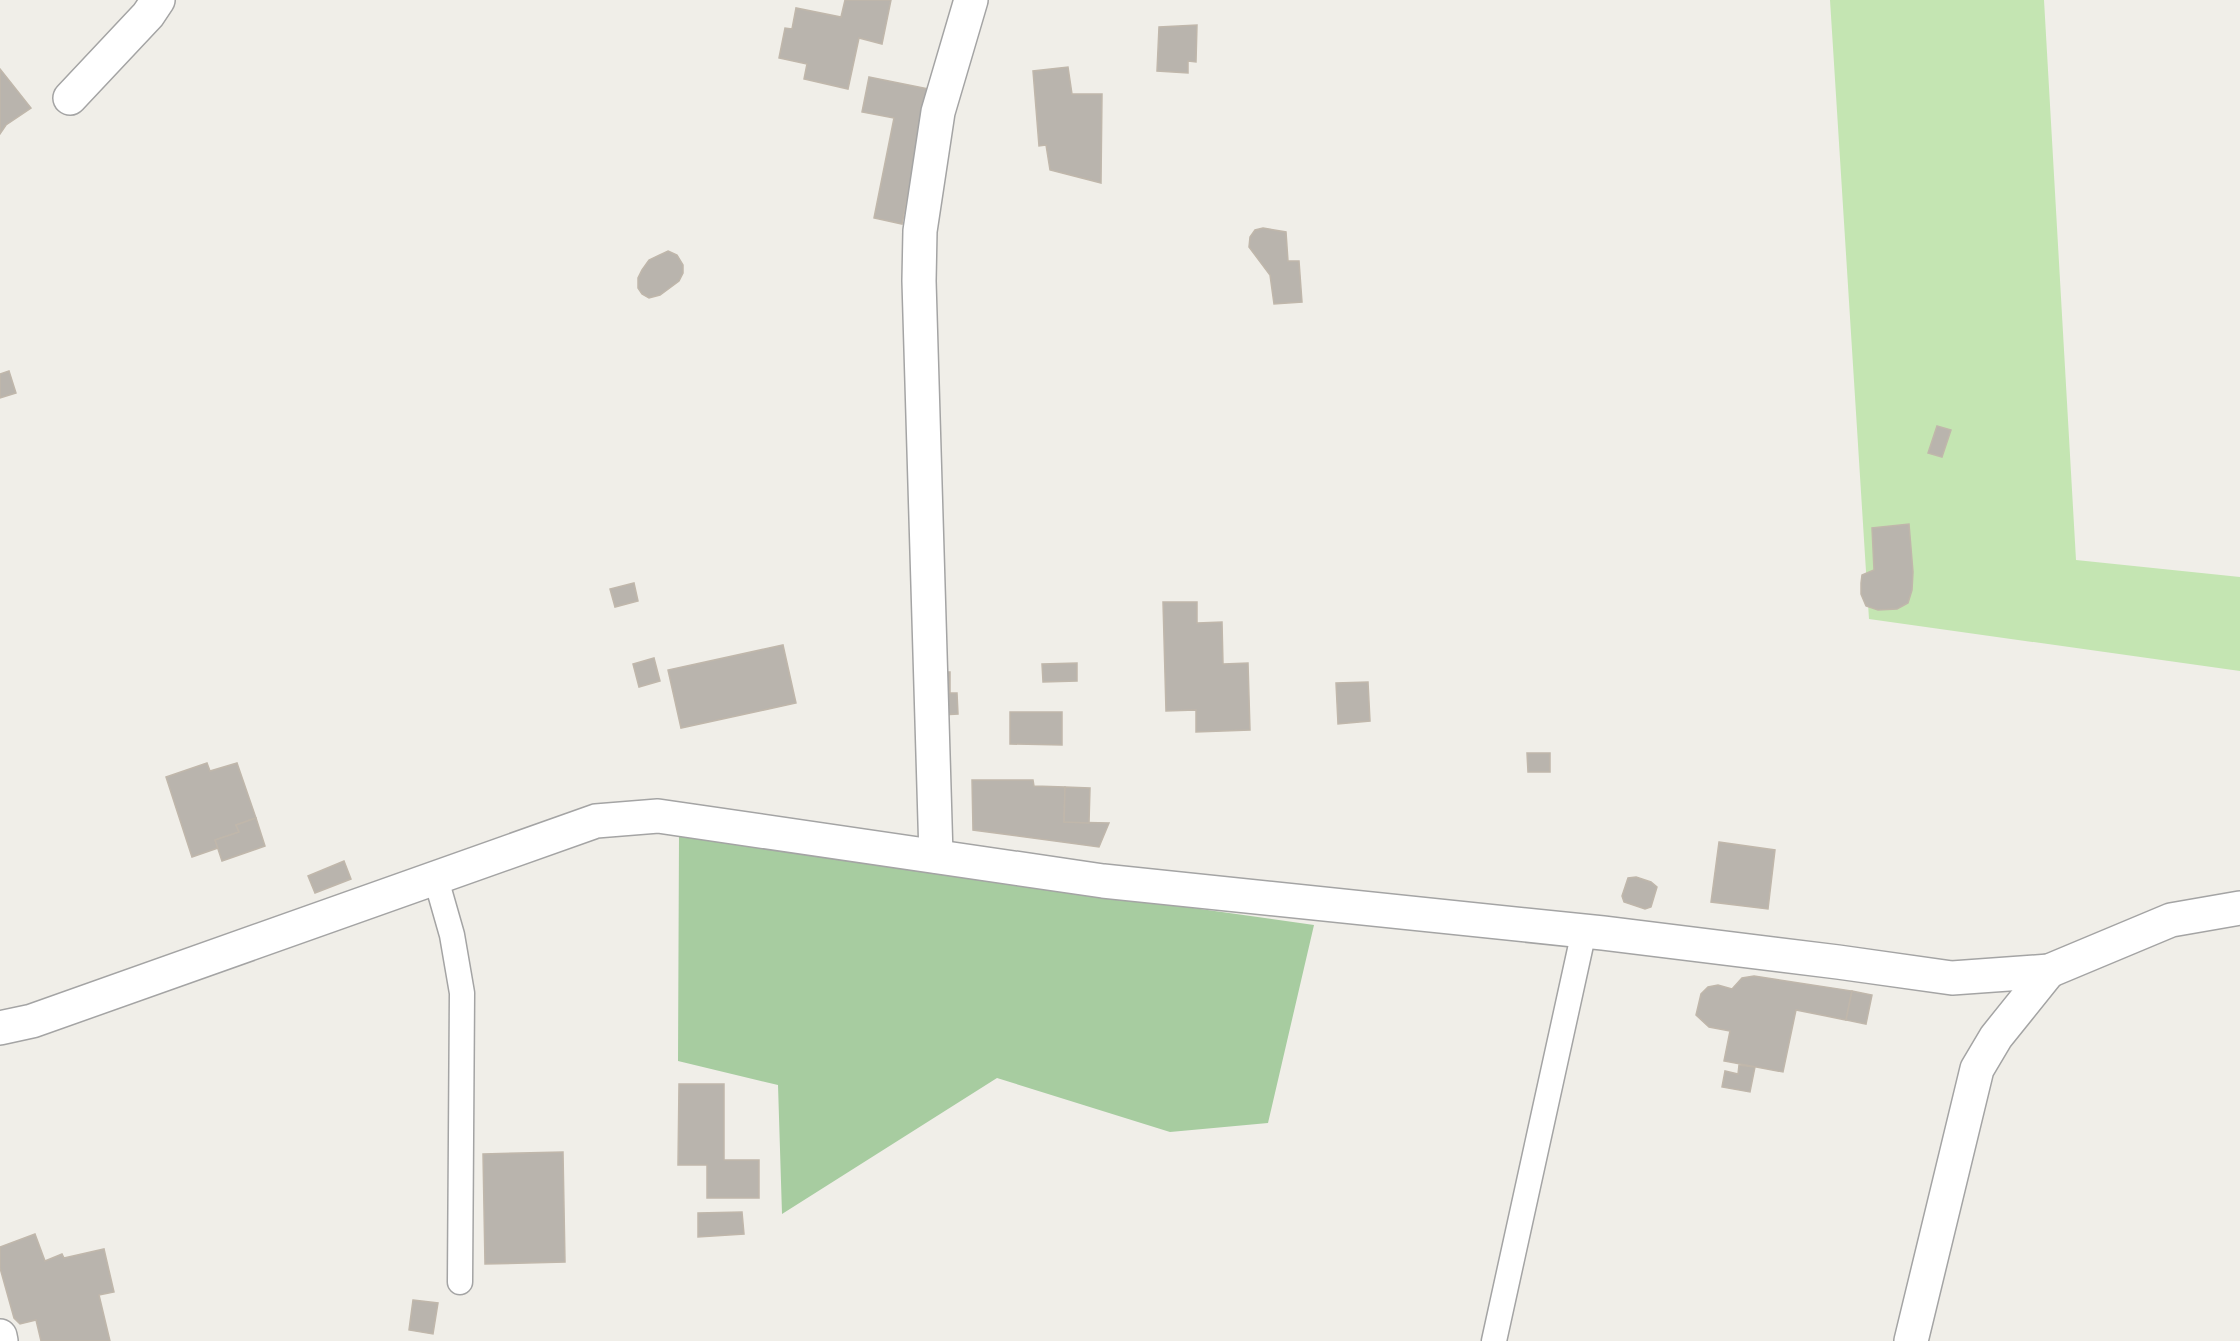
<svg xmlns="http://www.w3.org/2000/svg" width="2240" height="1341" font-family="Lato,sans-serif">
<rect width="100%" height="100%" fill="#f0eee8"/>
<path fill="#c4e5b2" d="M1830,0H2044L2076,560L2240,577V671L1869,619Z"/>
<path fill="#a7cca0" d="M679,836L1314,925L1268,1123L1170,1132L997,1078L782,1214L778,1085L678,1061Z"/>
<g fill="#b9b4ad" stroke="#c0b7ab" stroke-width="1.5">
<path d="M845,0H891L882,44L859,38L848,89L804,79L807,64L779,58L785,28L792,29L796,8L841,17Z"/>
<path d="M1197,25L1196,62L1188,61V73L1157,71L1159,27Z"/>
<path d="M1068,67L1072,94H1102L1101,183L1050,170L1046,145L1039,146L1033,71Z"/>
<path d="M0,69L31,108L6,125L0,134Z"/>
<path d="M869,77L929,89L902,224L874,218L894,118L862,112Z"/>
<path d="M1263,228L1286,232L1288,261H1299L1302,302L1274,304L1270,275L1249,247L1250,237L1255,230Z"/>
<path d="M668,251L677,255L683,265V273L679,281L660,295L649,298L642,294L638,288V278L642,270L649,260Z"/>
<path d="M9,371L16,393L0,398V374Z"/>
<path d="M1937,426L1951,430L1942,457L1928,453Z"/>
<path d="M1909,524L1913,572L1912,590L1908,603L1897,609L1878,610L1866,606L1861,594V583L1862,575L1874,570L1872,528Z"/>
<path d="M634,583L638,601L615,607L610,589Z"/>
<path d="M1163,602H1197V623L1222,622L1223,664L1248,663L1250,730L1196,732V710L1166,711Z"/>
<path d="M783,645L796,703L681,728L668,670Z"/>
<path d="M654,658L660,681L639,687L633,664Z"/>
<path d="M1077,663V681L1043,682L1042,664Z"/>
<path d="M940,672H950V693H957L958,714L941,715Z"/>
<path d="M1368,682L1370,721L1338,724L1336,683Z"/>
<path d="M1010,712H1062V745L1010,744Z"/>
<path d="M1527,753H1550V772H1528Z"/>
<path d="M207,763L210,771L237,763L256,818L236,825L239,832L215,840L218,848L192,857L166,777Z"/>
<path d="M972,780H1033L1034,786L1065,787L1064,822L1109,823L1099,847L973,830Z"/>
<path d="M1065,787L1090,788L1089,823L1064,822Z"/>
<path d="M256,818L265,846L222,861L215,840L239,832L236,825Z"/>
<path d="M1719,842L1775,850L1768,909L1711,902Z"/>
<path d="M344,861L351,879L315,893L308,876Z"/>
<path d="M1636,877L1651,882L1657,887L1651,907L1645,909L1624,902L1622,896L1628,878Z"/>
<path d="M1754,976L1852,991L1846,1020L1796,1010L1783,1072L1724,1061L1730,1031L1709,1027L1696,1015L1701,994L1708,987L1718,985L1732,989L1742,978Z"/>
<path d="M1852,991L1872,995L1866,1024L1846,1020Z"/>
<path d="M1739,1065L1755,1067L1750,1092L1722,1087L1725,1071L1738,1074Z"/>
<path d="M679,1084H724V1160H759V1198H707V1165H678Z"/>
<path d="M563,1152L565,1262L485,1264L483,1154Z"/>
<path d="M742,1212L744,1234L698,1237V1213Z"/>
<path d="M35,1234L45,1261L62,1254L64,1258L104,1249L114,1292L99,1295L110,1341H41L36,1320L20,1324L14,1318L0,1268V1247Z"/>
<path d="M413,1300L438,1303L433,1334L409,1330Z"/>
</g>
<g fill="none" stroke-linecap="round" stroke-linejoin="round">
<g stroke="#a4a4a4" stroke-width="27">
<g id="service">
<path d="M436,879L452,935L462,993L460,1282"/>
<path d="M1494,1341L1584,931"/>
</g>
</g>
<g stroke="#a4a4a4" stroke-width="36">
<g id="minor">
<path d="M70,98L148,15L158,0"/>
<path d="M936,856L919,281L920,231L938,112L971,0"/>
<path d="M0,1028L32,1021L596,821L658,816L1103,881L1603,933L1838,962L1952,978L2049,971L2171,920L2240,908"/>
<path d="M0,1336L1,1341"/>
<path d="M1911,1341L1977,1069L1996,1037L2049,971"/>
</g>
</g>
<use href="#service" stroke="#fff" stroke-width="24"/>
<use href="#minor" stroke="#fff" stroke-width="33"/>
</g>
</svg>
